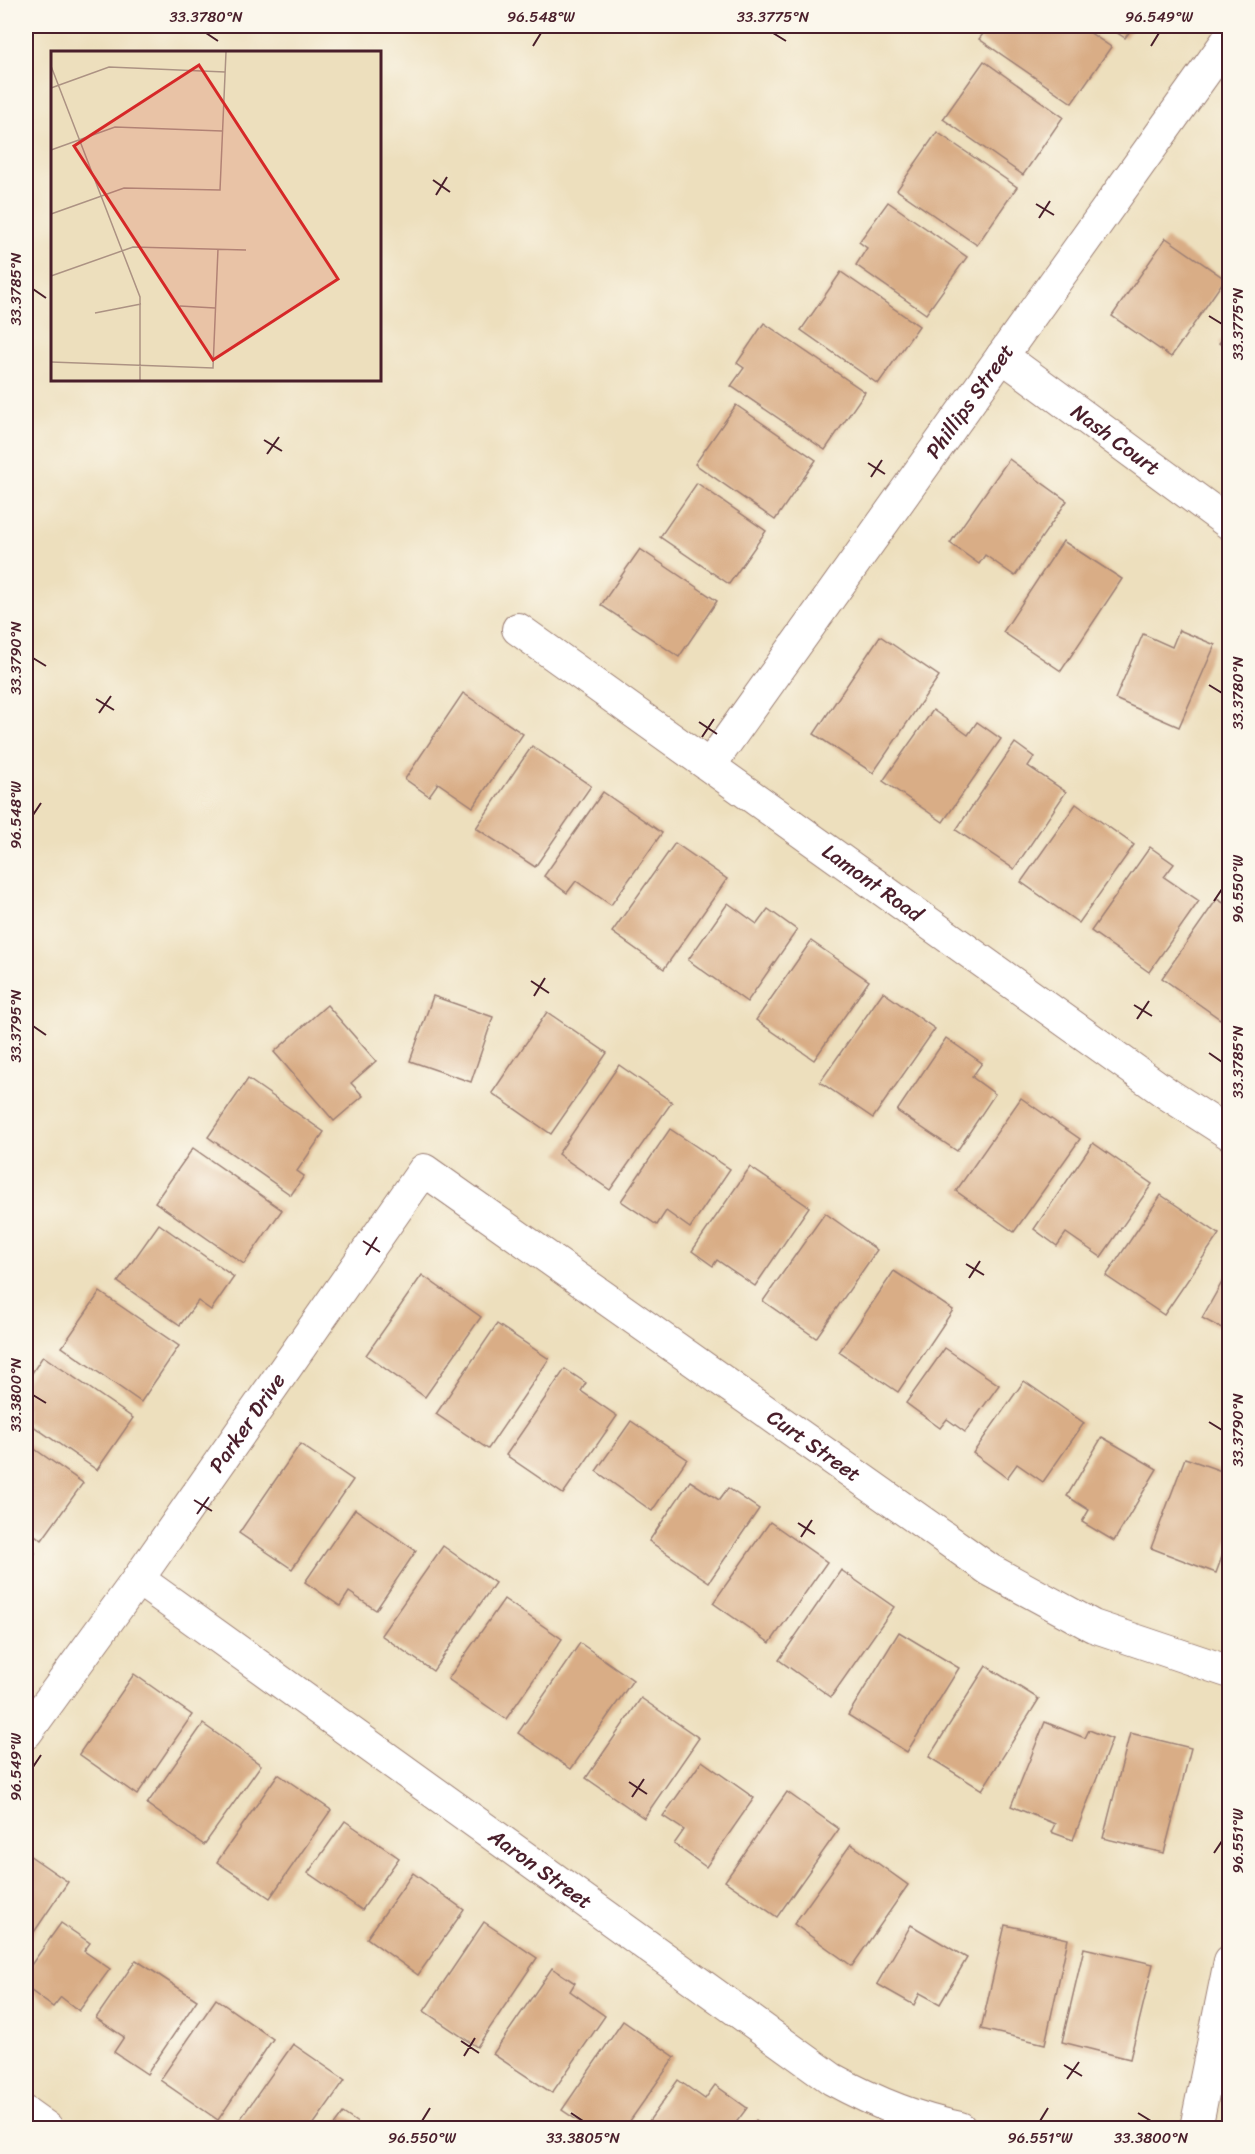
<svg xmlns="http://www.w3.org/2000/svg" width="1255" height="2154" font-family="Sriracha,sans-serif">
<rect width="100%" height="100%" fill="#fbf7ec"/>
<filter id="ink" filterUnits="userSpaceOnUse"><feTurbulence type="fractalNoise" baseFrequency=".0167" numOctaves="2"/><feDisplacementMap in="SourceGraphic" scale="12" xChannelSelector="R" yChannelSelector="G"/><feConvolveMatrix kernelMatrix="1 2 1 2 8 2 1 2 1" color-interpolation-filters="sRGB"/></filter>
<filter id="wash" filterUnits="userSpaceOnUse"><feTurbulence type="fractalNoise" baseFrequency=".008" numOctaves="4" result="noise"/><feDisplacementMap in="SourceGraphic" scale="24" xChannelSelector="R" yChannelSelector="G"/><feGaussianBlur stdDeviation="1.35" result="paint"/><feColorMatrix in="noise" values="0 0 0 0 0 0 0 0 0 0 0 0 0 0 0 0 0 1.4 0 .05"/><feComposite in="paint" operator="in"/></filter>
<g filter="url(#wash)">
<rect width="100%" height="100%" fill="#eddfbd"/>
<g id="blocks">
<g fill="#d9ad86">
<path d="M989,26H1080L1111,47L1072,103L979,39Z"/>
<path d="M1107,26H1134L1125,38Z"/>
<path d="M984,61L1063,117L1023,175L943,119Z"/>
<path d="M937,132L1017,187L977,245L897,190Z"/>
<path d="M888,202L967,257L926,314L856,265L867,248L859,242Z"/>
<path d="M1166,238L1225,279L1171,357L1112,316Z"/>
<path d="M841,272L919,326L878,384L801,330Z"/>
<path d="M764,323L865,392L825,450L731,386L744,368L737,363Z"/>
<path d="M1230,330V351L1219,343Z"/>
<path d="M736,405L816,460L775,520L695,464Z"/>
<path d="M1009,459L1067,501L1015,576L985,555L979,564L950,543Z"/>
<path d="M697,483L766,531L729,584L660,537Z"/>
<path d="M1063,541L1122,579L1061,671L1003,632Z"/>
<path d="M640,549L717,601L679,657L601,605Z"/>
<path d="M1179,630L1215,645L1179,727L1115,699L1143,634L1172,647Z"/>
<path d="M880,636L939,676L873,773L814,734Z"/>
<path d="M463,693L523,734L473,807L438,783L429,796L405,779Z"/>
<path d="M933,710L968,735L977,722L1001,739L943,822L883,781Z"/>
<path d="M1015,743L1034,757L1028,766L1066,792L1014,869L956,830Z"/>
<path d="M532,746L591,786L535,867L476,828Z"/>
<path d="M603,792L662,833L611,905L576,881L567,893L544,876Z"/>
<path d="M1076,804L1134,845L1079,923L1021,882Z"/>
<path d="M675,843L727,879L664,969L612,932Z"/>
<path d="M1150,847L1174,864L1164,877L1199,901L1149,972L1091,931Z"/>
<path d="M1217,899L1230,907V1005L1220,1019L1162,978Z"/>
<path d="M728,903L757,924L768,909L797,930L747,1002L688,960Z"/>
<path d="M811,941L869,981L814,1060L756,1020Z"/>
<path d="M883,992L935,1029L873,1118L820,1082Z"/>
<path d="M433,996L493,1017L471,1082L410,1061Z"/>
<path d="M327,1005L376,1061L351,1083L363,1096L334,1121L274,1052Z"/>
<path d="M547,1012L607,1053L551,1134L492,1093Z"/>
<path d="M946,1038L982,1063L972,1077L995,1094L957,1151L897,1111Z"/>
<path d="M619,1065L672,1102L610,1190L558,1154Z"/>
<path d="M248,1079L324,1132L297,1171L304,1176L291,1195L208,1137Z"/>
<path d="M1021,1098L1080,1139L1014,1232L956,1191Z"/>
<path d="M670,1129L730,1169L690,1228L666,1211L657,1225L621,1201Z"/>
<path d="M1093,1143L1152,1184L1101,1257L1066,1233L1057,1246L1034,1229Z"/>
<path d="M193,1148L282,1210L244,1264L155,1202Z"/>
<path d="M750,1167L809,1207L755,1286L717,1260L713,1266L692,1251Z"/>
<path d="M1161,1195L1219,1234L1164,1315L1106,1276Z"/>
<path d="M825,1213L877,1250L816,1338L763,1301Z"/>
<path d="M159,1224L234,1277L211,1310L198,1301L180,1325L118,1282Z"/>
<path d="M1230,1268V1333L1202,1318Z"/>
<path d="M894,1271L953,1310L898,1392L839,1352Z"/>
<path d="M422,1275L481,1317L425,1397L366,1355Z"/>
<path d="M100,1292L179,1346L141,1402L62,1347Z"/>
<path d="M497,1324L549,1359L488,1449L436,1414Z"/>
<path d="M945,1348L999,1385L965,1432L947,1419L940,1428L906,1403Z"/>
<path d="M43,1356L133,1418L97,1470L26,1421V1382Z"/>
<path d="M565,1369L586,1383L581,1391L617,1416L563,1494L506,1455Z"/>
<path d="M1024,1381L1084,1423L1043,1482L1017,1464L1007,1478L973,1453Z"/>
<path d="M631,1421L687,1459L652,1511L596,1471Z"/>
<path d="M1102,1437L1157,1469L1114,1541L1082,1522L1089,1510L1067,1496Z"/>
<path d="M26,1443L83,1483L42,1540L26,1529Z"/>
<path d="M300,1444L353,1480L292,1569L239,1533Z"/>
<path d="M1185,1458L1230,1474V1535L1216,1573L1151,1548Z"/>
<path d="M690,1481L719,1500L728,1488L759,1509L709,1582L649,1541Z"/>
<path d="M355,1509L416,1551L376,1610L349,1592L340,1606L305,1582Z"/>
<path d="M770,1522L827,1562L770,1643L713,1603Z"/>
<path d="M443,1546L495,1583L433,1671L381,1635Z"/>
<path d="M26,1547L35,1553L26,1567Z"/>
<path d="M841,1570L894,1607L831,1697L779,1660Z"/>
<path d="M504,1599L562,1639L506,1719L448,1679Z"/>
<path d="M899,1632L959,1668L907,1752L848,1715Z"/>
<path d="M580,1643L633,1680L571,1769L518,1733Z"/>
<path d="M986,1666L1039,1699L982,1790L929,1757Z"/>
<path d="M134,1674L192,1715L137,1795L79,1754Z"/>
<path d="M641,1698L699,1738L644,1818L586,1778Z"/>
<path d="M1045,1722L1085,1738L1089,1730L1112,1739L1073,1840L1051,1832L1055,1824L1011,1806Z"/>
<path d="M203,1724L261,1765L204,1845L147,1804Z"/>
<path d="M1130,1733L1191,1748L1164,1853L1103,1838Z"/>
<path d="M702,1761L754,1798L706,1867L674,1844L684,1830L663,1816Z"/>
<path d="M278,1774L331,1810L270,1898L217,1862Z"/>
<path d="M787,1792L839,1829L777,1917L725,1881Z"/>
<path d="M345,1821L399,1858L362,1910L308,1873Z"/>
<path d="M851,1844L908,1885L852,1966L794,1924Z"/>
<path d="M26,1853L68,1882L26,1944Z"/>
<path d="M413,1873L464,1910L418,1975L367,1938Z"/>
<path d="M484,1922L537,1958L477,2047L424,2011Z"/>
<path d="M61,1923L90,1943L84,1951L110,1969L79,2011L61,1997L53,2007L26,1987V1972Z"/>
<path d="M911,1925L967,1958L940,2004L920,1993L914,2005L877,1984Z"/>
<path d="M1005,1925L1068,1939L1045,2044L981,2029Z"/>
<path d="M1084,1948L1153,1964L1130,2059L1062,2042Z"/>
<path d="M136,1960L197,2000L147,2074L114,2052L124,2037L96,2018Z"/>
<path d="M552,1968L575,1983L570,1991L605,2016L552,2093L493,2054Z"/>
<path d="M216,1999L273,2039L218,2120L160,2080Z"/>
<path d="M623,2021L675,2057L625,2128H589L562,2110Z"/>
<path d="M293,2044L345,2080L311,2128H234Z"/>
<path d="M678,2080L705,2099L715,2085L747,2108L732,2128H644Z"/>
<path d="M343,2113L365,2128H332Z"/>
<path d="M756,2120L768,2128H750Z"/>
</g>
</g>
</g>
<g filter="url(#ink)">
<use href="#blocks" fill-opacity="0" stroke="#9c7f74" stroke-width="1.5"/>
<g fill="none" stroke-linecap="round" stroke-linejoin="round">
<g stroke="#9c7f74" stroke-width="34">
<g id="street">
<path id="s1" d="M1002,356L1230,524"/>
<path id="s2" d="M518,629L1169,1095L1230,1134"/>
<path id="s3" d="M710,765L1230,37"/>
<path id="s4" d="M138,1579L832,2079C874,2102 914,2119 960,2128"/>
<path id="s5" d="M26,1733L138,1579L424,1170L990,1570L1093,1626L1230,1672"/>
<path d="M26,2113L47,2128"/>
<path d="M1196,2128L1230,1961"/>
</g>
</g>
<use href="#street" stroke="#fff" stroke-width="32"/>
</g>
</g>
<path fill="none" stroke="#4a1f2b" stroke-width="2" d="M206,33L218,41M773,33L786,41M533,46L541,33M1151,46L1159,33M433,180L450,192M436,195L447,177M1036,204L1054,215M1039,218L1050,201M33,289L46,298M1209,316L1222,324M264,440L282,451M267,454L279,437M868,463L885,474M871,477L882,460M33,658L46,666M1209,685L1222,693M96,699L114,710M99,713L111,696M699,722L717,734M702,737L714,719M33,815L41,803M1214,901L1222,889M531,981L549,993M534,996L545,978M1134,1005L1152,1016M1137,1019L1149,1001M33,1026L46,1035M1209,1053L1222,1062M363,1241L380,1252M366,1255L377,1237M966,1264L984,1275M969,1278L980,1261M33,1395L46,1403M1209,1422L1222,1430M194,1500L212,1511M197,1514L209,1497M798,1523L815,1534M801,1537L812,1520M33,1767L41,1755M629,1782L647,1794M632,1797L644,1779M1214,1853L1222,1841M461,2041L479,2053M464,2056L475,2038M1064,2065L1082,2076M1067,2079L1079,2062M571,2113L583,2121M1138,2113L1151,2121M422,2121L430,2108M1040,2121L1048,2108"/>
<g text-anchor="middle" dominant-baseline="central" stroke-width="4.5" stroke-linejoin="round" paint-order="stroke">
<g font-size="21" fill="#4a1f2b" stroke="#fbf7ec">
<text stroke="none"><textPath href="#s3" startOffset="447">Phillips Street</textPath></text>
<text stroke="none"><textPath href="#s1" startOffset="141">Nash Court</textPath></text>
<text stroke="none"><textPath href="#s2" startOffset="436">Lamont Road</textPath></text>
<text stroke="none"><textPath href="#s5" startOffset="381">Parker Drive</textPath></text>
<text stroke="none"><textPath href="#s5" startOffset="1167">Curt Street</textPath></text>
<text stroke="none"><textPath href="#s4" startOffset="496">Aaron Street</textPath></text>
</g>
</g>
<g transform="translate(51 51)">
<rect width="330" height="330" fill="#eddfbd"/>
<path fill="none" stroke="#ac9283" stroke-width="1.5" d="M0,15L89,246V329M0,37L58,16L174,21M0,99L64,76L171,80M0,163L73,137L169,139L175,1M0,225L82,196L195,199M129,255L164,257M44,262L90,253M0,311L162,317L167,198"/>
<path fill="#d62828" fill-opacity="0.15" stroke="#d62828" stroke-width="3" d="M148,14L287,228L162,309L23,95Z"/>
<rect width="330" height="330" fill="none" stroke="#4a1f2b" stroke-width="3"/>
</g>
<rect width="1255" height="2154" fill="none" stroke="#fbf7ec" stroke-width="66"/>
<rect x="33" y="33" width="1189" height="2088" fill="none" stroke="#4a1f2b" stroke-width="2"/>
<g font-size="15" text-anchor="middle" fill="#4a1f2b">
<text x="206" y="22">33.3780°N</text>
<text x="541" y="22">96.548°W</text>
<text x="773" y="22">33.3775°N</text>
<text x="1159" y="22">96.549°W</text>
<text transform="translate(16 289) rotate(-90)" y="5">33.3785°N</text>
<text transform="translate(1238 324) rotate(-90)" y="5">33.3775°N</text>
<text transform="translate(16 658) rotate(-90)" y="5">33.3790°N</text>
<text transform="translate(1238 693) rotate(-90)" y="5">33.3780°N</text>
<text transform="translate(16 815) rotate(-90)" y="5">96.548°W</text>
<text transform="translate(1238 889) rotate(-90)" y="5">96.550°W</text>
<text transform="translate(16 1026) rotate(-90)" y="5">33.3795°N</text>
<text transform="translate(1238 1062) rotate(-90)" y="5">33.3785°N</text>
<text transform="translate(16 1395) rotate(-90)" y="5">33.3800°N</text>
<text transform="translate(1238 1430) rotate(-90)" y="5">33.3790°N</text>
<text transform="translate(16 1767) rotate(-90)" y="5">96.549°W</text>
<text transform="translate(1238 1841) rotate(-90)" y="5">96.551°W</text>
<text x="422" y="2143">96.550°W</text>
<text x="583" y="2143">33.3805°N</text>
<text x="1040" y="2143">96.551°W</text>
<text x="1151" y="2143">33.3800°N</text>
</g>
</svg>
